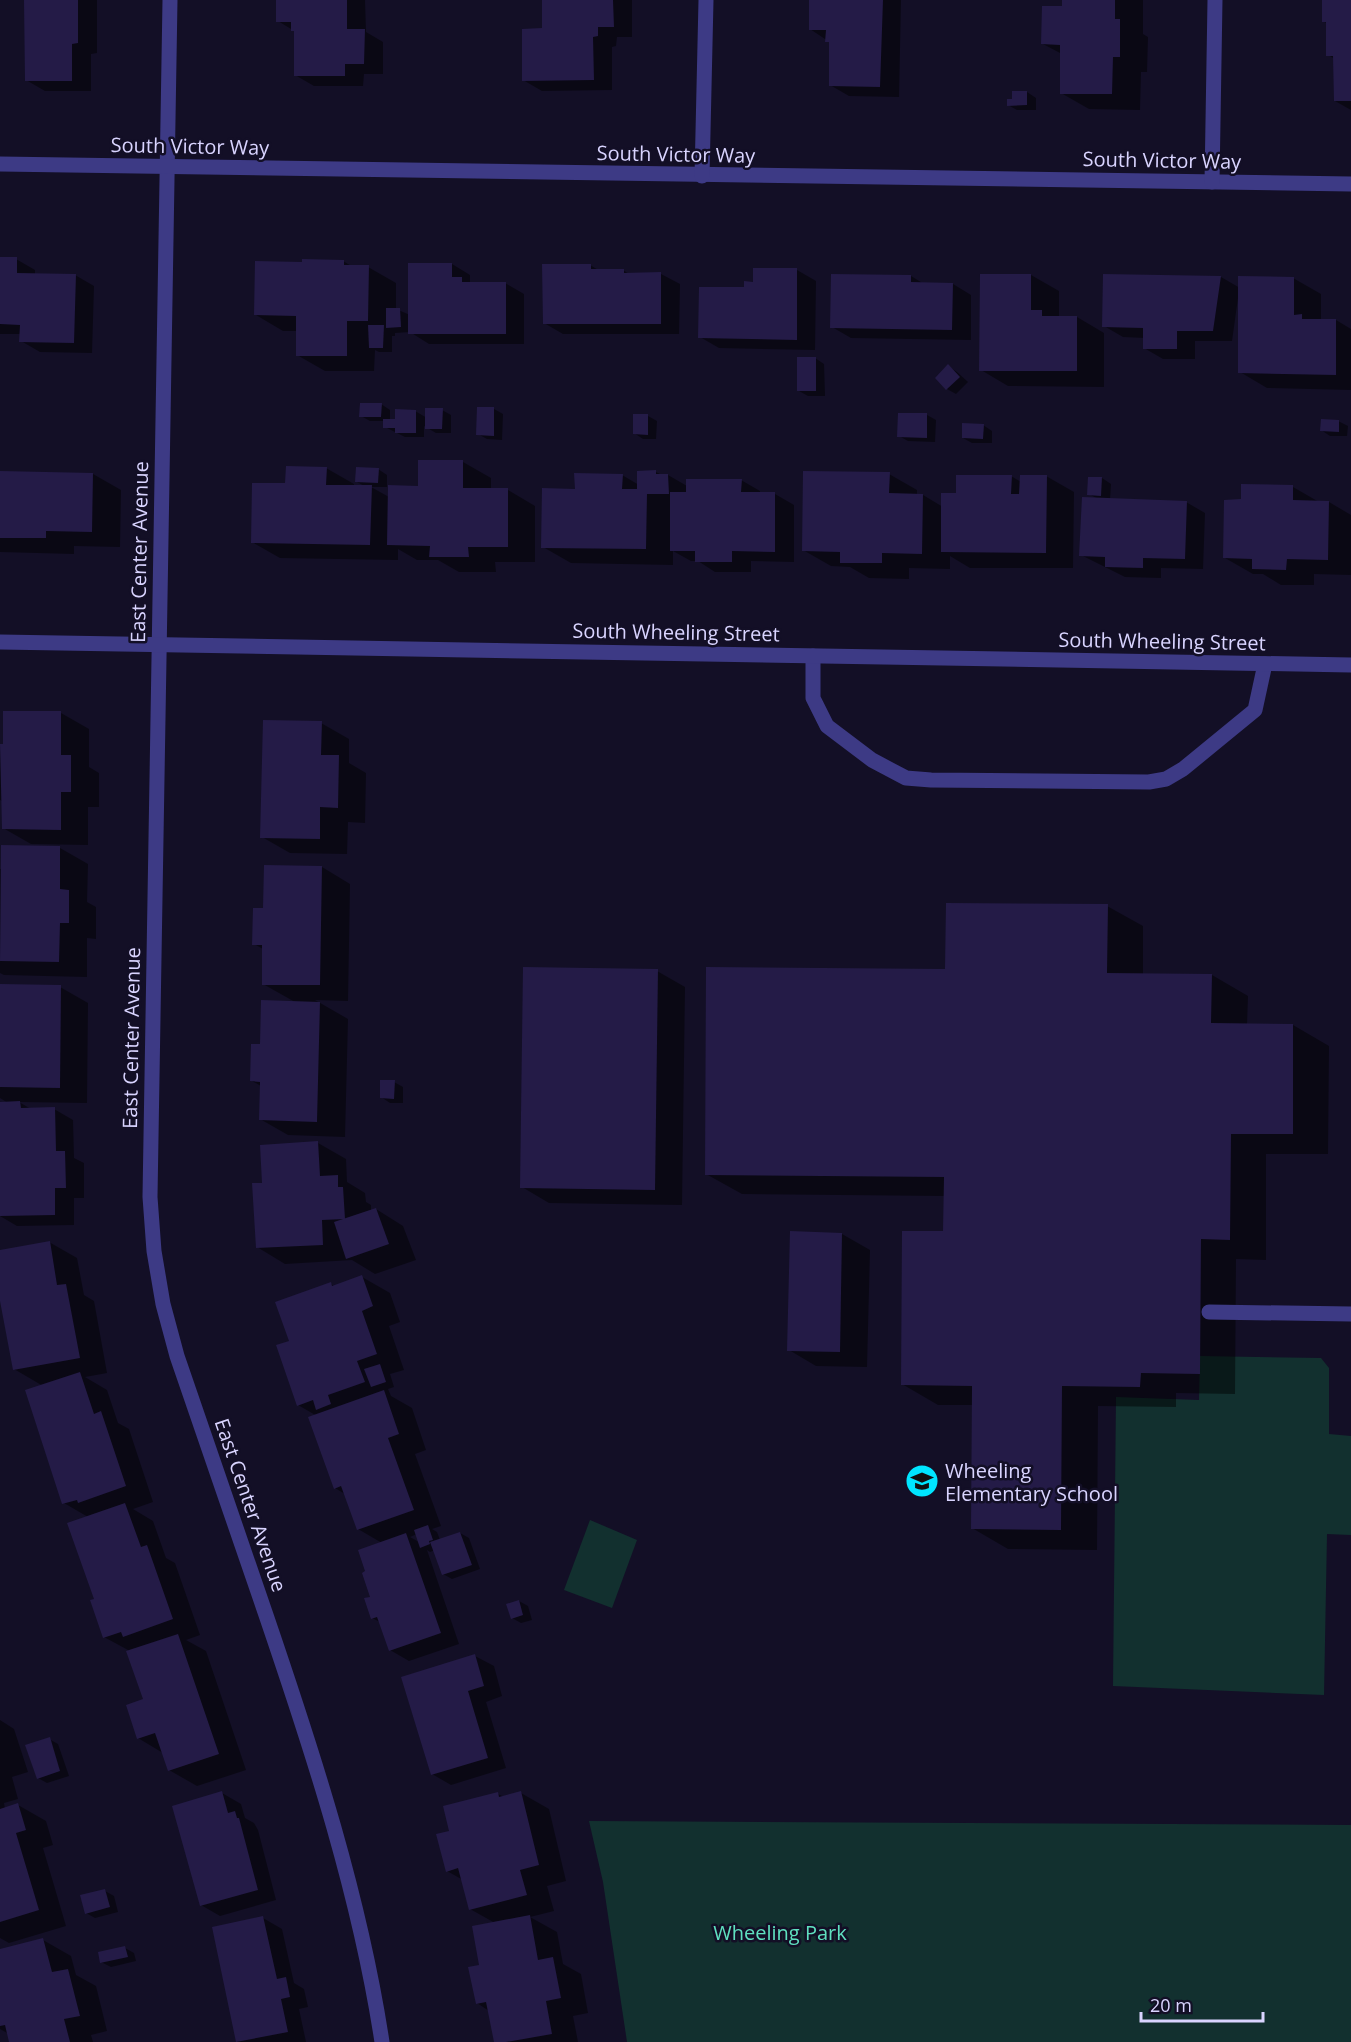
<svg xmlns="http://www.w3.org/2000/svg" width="1351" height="2042" font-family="'Open Sans',sans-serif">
<rect width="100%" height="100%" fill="#130f26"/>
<g fill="#12302f">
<path d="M1200,1356L1321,1358L1329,1368V1434L1351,1436V1535L1327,1534L1324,1695L1113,1686L1116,1397L1199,1400Z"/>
<path d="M590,1520L637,1540L612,1608L564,1590Z"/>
<path d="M589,1821L1351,1825V2042H627L603,1882Z"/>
</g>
<g fill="#0007" fill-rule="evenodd">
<path d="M26,0H97V53L91,54V91H45L26,80Z"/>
<path d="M278,0H365L366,32L383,42V74H364L363,86H314L295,75L296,32L278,21Z"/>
<path d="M543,0H632V37H617L616,46L612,47V90L542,91L523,80L544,30Z"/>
<path d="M811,0H901L899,97L849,96L830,85L831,43L810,29Z"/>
<path d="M1064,0H1143V34L1148,37L1147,72H1141L1140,110L1089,109L1061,93L1062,54L1043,44L1064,8Z"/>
<path d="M1323,0H1351V110L1335,101V59L1328,55V24L1323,21Z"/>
<path d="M1027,92L1036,98V110H1017L1008,105Z"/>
<path d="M0,258L16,259L35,270V275H75L94,286L92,353L40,352L21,341V334H0Z"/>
<path d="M343,261L353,267H368L396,283V309L410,315L452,264L470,275V284L505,283L524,294V344H429L410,332L395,333V336H392V352H379L375,350L374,371H325L297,355L298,331H283L256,315Z"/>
<path d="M590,265L600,271L623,270L629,274H661L680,284L679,334H563L544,323Z"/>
<path d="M797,270L816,281L815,350L719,348L700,337L746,289L754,283Z"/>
<path d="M833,275L911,276L924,284H953L971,295V340L851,338L832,327Z"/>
<path d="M1031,275L1059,291V317H1077L1104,333V387L1008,386L981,370Z"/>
<path d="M1221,277L1240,288L1293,278L1321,294V320H1336L1351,329V390L1267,388L1240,372V298H1238L1232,341H1195V359H1163L1144,348L1145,338L1123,337L1104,326Z"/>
<path d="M815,358L824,364L825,396H808L799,391Z"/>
<path d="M948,366L957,372L968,382L956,394L947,389Z"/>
<path d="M381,404L390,410V420H396L415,411L427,418L442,410L451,415V433H436L424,426V437H405L385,427V421H370L361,416Z"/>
<path d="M494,409L503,414L502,440L487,439L478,434Z"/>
<path d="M927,415L936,420L935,442L908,441L899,436Z"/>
<path d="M648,416L657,421L656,439H643L634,433Z"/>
<path d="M1338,421L1348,426L1347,436H1330L1321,430Z"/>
<path d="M983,425L992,431V443H972L963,438Z"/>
<path d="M419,461L463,462L491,478V490H508L535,506V562H495L496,572H459L438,560H417L398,549V560L280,558L252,542L287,485L326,468L354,484V487H366L357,482L378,469L387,475V487H419ZM371,487H389V497Z"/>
<path d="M638,472H656L662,475H668L687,486L741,480L760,491V494H775L794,505V562L751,561V572H715L698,561H691L673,551V565L571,563L543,547L576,490L622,475L639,485Z"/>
<path d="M0,473L93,474L121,490L120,547L74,546V554L0,552Z"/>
<path d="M889,474L917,490V495H923L943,507L958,495L1011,476L1021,482L1046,476L1074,492L1073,568H970L950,556V569L909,568V579L869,578L850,567L831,566L803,550Z"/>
<path d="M1089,478H1102L1111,484L1110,500L1186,502L1205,513L1203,569L1161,568V578L1125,577L1081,555L1098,499L1089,494Z"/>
<path d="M1293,487L1319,502H1329L1351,515V575L1314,574V585H1281L1263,574H1253L1225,558L1242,501Z"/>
<path d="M4,712L61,713L89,729V767L99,773V807H88V845L31,844L3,828L4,802L0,800V746L4,745Z"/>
<path d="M321,723L349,739V763L366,773L365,823L348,822L347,854L290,853L262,837Z"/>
<path d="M2,847L60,848L88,864L87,902L96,907V939L87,938V977L4,975L0,973V869H2Z"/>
<path d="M265,867H322L350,884L348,1001L315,1000L348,1019L345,1137L288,1135L260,1119L261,1086L252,1081L262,1045L295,1002L263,984V949L254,944L265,910Z"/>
<path d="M1107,906L1143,926V974L1212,975L1248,996L1247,1025H1293L1329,1046L1328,1154H1266V1260L1236,1259L1235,1394L1176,1393V1407L1098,1406L1097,1550L1008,1549L972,1528L974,1405H938L902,1384L945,1233V1196L742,1194L706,1174L947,971Z"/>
<path d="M657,971L685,987L682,1205L549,1203L522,1187Z"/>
<path d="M0,986L60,987L88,1003L87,1103L19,1102L31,1109H54L73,1120L74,1158L84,1163V1198H74V1225L17,1226L0,1216V1109L8,1103L0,1098Z"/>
<path d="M394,1082L403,1087V1103H390L381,1097Z"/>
<path d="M318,1143L346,1159L347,1182L365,1193L366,1202L371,1205V1211L376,1209L403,1226L416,1260L375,1274L352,1260L285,1264L257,1247L263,1184Z"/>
<path d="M842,1234L870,1250L867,1367L816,1366L789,1350Z"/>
<path d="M49,1242L77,1258L84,1295L94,1301L107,1373L85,1377L107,1390L118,1423L129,1429L153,1502L133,1509L153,1521L166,1558L175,1563L200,1635L186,1640L206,1651L246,1770L197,1786L169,1770L163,1753L138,1738L145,1700L128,1650L104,1637L96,1600L88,1517L64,1503L43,1386L14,1369L0,1293V1251Z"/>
<path d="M362,1277L390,1293L400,1322L389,1326L404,1370L390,1374L394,1387L388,1389L391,1396L412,1408L426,1450L415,1454L441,1526L432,1529L437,1532L440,1540L460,1533L469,1538L480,1569L452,1579L443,1574L435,1550L430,1552L427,1550L459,1644L409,1661L390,1650L380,1622L372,1618V1597L367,1572L382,1543L358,1529L345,1494L335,1488L317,1416L298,1405L291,1342L331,1284L335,1287ZM417,1534L419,1542L410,1537Z"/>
<path d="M519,1601L528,1606L532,1620L521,1623L512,1618Z"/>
<path d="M475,1656L494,1666L502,1696L486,1702L506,1768L451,1785L432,1774Z"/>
<path d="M0,1720L14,1729L28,1772L12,1777L18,1799L4,1803L5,1809L18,1805L46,1821L53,1845L43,1848L66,1926L9,1943L0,1938Z"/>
<path d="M49,1739L58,1744L69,1776L47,1783L38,1778Z"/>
<path d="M222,1793L241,1804L245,1818L254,1823L258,1830L276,1900L220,1916L201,1905Z"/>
<path d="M521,1793L549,1809L566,1881L547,1886L554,1911L530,1917L557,1932L563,1964L581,1974L588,2013L573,2016L578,2042H496L489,2011L477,2003L481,1966L495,1923L470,1909L463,1880L447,1871L451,1832L498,1794L504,1797Z"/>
<path d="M105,1891L114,1896L118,1912L95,1918L86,1913Z"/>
<path d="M263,1918L282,1929L294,1983L304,1989L308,2007L299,2009L306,2042H237L214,1928Z"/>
<path d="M43,1940L71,1956L76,1975L96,1986L107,2031L91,2035L93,2042H11L9,2034L0,2029V1950Z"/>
<path d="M125,1948L134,1953L136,1961L111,1967L101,1962Z"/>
</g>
<g fill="#241b47">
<path d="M24,0H78V43L72,44V81H25Z"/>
<path d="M276,0H347V29H365L364,64H345V76H294V31H291V22H276Z"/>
<path d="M542,0H613L614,27H598V36L593,37L594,80L522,81V29L542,28Z"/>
<path d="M809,0H883L880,87L829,86V42H825L826,30H809Z"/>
<path d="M1062,0H1115V19H1120V57H1113L1112,94H1060V45L1041,44L1042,6H1062Z"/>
<path d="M1322,0H1351V101H1334L1333,56H1326V22H1322Z"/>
<path d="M1012,91H1027V105L1007,106V99H1012Z"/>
<path d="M0,257H17V273L76,274L74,343L19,342L20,325L0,324Z"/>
<path d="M302,259L344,260V265H369L368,321H347V356H296V316L254,315L255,261L302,262Z"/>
<path d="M408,263H452V277H462V282H506V334H408Z"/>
<path d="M542,264H591V269H624V273L661,272V324H543Z"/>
<path d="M753,268H797V340L698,338L699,287H744V281L753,282Z"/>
<path d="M831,274L911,275V282L953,283L952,330L830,328Z"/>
<path d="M980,274H1031V310H1042V316H1077V371H979Z"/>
<path d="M1103,274L1221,276L1213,331H1177V349H1143V328L1102,327Z"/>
<path d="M1238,276L1294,277V315L1302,314V319H1336V375L1238,373Z"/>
<path d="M386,308H400L401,327L386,328Z"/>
<path d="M368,325H384L383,348H369Z"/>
<rect x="797" y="357" width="19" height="34"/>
<path d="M948,364L960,377L946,390L935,378Z"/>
<path d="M360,403H382L381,417H359Z"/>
<path d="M477,407H494V436L476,435Z"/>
<path d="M425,408H443L442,429H425Z"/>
<path d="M395,409L416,410V433H395V428H383V419H395Z"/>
<path d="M898,413H927V438L897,437Z"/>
<path d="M633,414H648V435L633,434Z"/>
<path d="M1321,419L1339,420V432L1320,431Z"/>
<path d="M962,423L984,424L983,439L962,438Z"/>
<path d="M418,460H463V488H508V547H468L469,557H429L430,546L387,545L388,485L418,486Z"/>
<path d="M286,466L327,467L326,485H372L370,545L251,543L252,483H285Z"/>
<path d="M356,467L379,468L378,483L355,482Z"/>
<path d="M656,470V474H668L669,494H647L646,549L541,548L542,488L575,489L574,473L623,474L622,489H637V471Z"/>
<path d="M0,471L93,473L92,532L46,531V538H0Z"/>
<path d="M803,471L890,472L889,493L923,494L922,554L882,553V563H840V552L802,551Z"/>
<path d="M956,475H1012L1011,494H1019L1020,475H1047L1046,553L941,552V493H956Z"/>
<path d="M1088,477H1102L1101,496L1087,495Z"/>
<path d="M686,479H742L741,492H775V552L732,551V562H695V551H670V492H686Z"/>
<path d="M1241,484L1293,485V500L1329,501L1328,560L1287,559L1286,570L1252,569V559L1223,558L1224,500L1241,499Z"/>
<path d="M1082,497L1187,501L1185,559L1143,558V568L1105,567V557L1079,556Z"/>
<path d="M3,711H61V755H71V792H61V830L2,829L0,744H3Z"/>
<path d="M263,720L322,721L321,755H339L338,808L320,807V839L260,838Z"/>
<path d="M1,845L60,846V889L69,890V923H60L59,962L0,961Z"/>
<path d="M264,865L322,866L320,985H262V945H252L253,908H263Z"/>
<path d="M946,903L1108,904L1107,973L1212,974L1211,1023L1293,1024V1134H1231L1230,1240L1201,1239L1200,1374L1141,1373L1140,1387L1062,1386L1061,1530L971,1529L972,1386L901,1385L902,1231H943L944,1177L705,1175L706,967L945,969Z"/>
<path d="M523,967L658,969L655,1190L520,1188Z"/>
<path d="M0,984L61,985L60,1088L0,1087Z"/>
<path d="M261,1000L320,1002L317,1122L259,1120L260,1082L250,1081L251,1044H260Z"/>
<path d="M380,1080H395L394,1099L380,1098Z"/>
<path d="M20,1101L21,1108L55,1107L56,1151H65L66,1188H55V1215L0,1216V1102Z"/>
<path d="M318,1141L320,1176L338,1175V1187H343L345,1219L322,1220L323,1245L256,1248L252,1183H262L260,1145Z"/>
<path d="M376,1208L389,1244L346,1259L334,1222Z"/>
<path d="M790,1231L842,1233L840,1352L787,1351Z"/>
<path d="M50,1241L57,1285L66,1284L80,1358L13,1370L0,1301V1250Z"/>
<path d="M362,1275L373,1306L362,1311L377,1354L357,1361L365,1382L328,1395L331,1404L316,1410L313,1400L297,1406L276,1345L289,1341L275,1302L331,1282L332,1286Z"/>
<path d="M380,1364L386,1382L371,1387L364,1369Z"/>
<path d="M80,1372L94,1414L101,1411L126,1486L78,1503L77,1500L62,1504L25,1390Z"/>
<path d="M384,1390L399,1434L388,1438L414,1510L357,1530L341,1486L334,1489L308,1417Z"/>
<path d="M125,1503L141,1547L147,1545L173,1619L123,1637L121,1632L103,1638L90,1600L94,1599L67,1523Z"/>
<path d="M428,1525L433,1540L429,1541L430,1544L420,1548L414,1530Z"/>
<path d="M460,1532L472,1565L442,1575L430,1542Z"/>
<path d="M406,1533L441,1633L389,1651L377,1617L371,1619L364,1598L370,1597L362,1573L365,1571L358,1550Z"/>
<path d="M519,1600L523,1615L511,1619L506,1604Z"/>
<path d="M178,1634L219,1754L168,1771L155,1733L137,1739L126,1705L143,1699L126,1651Z"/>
<path d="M475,1654L484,1686L468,1691L488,1758L431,1775L401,1677Z"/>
<path d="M50,1737L60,1771L37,1779L25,1745Z"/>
<path d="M222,1791L228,1813L235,1811L237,1818H239L258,1890L200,1906L172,1806Z"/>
<path d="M521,1791L539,1865L520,1870L527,1895L469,1910L458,1868L446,1872L436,1834L449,1831L443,1806L498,1792L499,1797Z"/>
<path d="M18,1803L26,1830L16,1833L39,1910L0,1922V1809Z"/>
<path d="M105,1889L110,1907L85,1914L80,1895Z"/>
<path d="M530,1915L538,1960L553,1957L561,1998L546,2001L552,2034L506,2042H494L486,2002L476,2004L468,1967L479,1965L472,1926Z"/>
<path d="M263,1916L277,1979L286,1977L290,1997L281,1999L288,2032L236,2042L212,1927Z"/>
<path d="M43,1938L52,1972L68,1969L80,2016L64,2019L70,2042H9L5,2025L0,2026V1949Z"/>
<path d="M125,1946L128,1957L100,1963L98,1952Z"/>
</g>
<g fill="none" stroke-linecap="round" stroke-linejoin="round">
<g stroke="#3d3a85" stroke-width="15">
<path d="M813,656V698L827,726L872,760L906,778L931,780L1149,782L1166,779L1183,769L1255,710L1265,664"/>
<path d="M1209,1312L1351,1314"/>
</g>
<g stroke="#3d3a85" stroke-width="15">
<path d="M170,0L150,1197L154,1251L163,1304L177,1356C207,1443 237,1531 267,1618C314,1756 360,1897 382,2042"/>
<path d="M0,164L1351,184"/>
<path d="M702,176L706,0"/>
<path d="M1212,182L1215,0"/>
<path d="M0,642L1351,665"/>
</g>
</g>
<defs>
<g id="school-disc" transform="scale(1.725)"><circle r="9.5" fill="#00e5ff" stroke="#130f26"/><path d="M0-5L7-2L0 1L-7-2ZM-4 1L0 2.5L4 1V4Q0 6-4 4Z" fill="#111"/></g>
</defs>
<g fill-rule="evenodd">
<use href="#school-disc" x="922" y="1481"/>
</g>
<g text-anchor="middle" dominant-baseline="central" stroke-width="5" stroke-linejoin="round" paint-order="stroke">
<g font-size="20" fill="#d9d4ff" stroke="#130f26">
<text transform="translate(190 146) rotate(1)">South Victor Way</text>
<text transform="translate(676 154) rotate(1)">South Victor Way</text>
<text transform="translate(1162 160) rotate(1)">South Victor Way</text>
<text transform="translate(139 552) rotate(-89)">East Center Avenue</text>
<text transform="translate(676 632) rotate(1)">South Wheeling Street</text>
<text transform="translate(1162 641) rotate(1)">South Wheeling Street</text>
<text transform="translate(131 1038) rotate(-89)">East Center Avenue</text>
<text transform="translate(251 1505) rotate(71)">East Center Avenue</text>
</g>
<g font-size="20" fill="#d9d4ff" stroke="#130f26" text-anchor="start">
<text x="945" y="1470">Wheeling<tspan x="945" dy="23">Elementary School</tspan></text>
</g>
<g font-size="20" fill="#5fe0c0" stroke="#130f26">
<text x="780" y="1932">Wheeling Park</text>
</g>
</g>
<path d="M1141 2012v9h122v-9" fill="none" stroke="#d9d4ff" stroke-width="3"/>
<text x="1150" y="2012" font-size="18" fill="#d9d4ff" stroke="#130f26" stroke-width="4.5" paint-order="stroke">20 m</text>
</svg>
